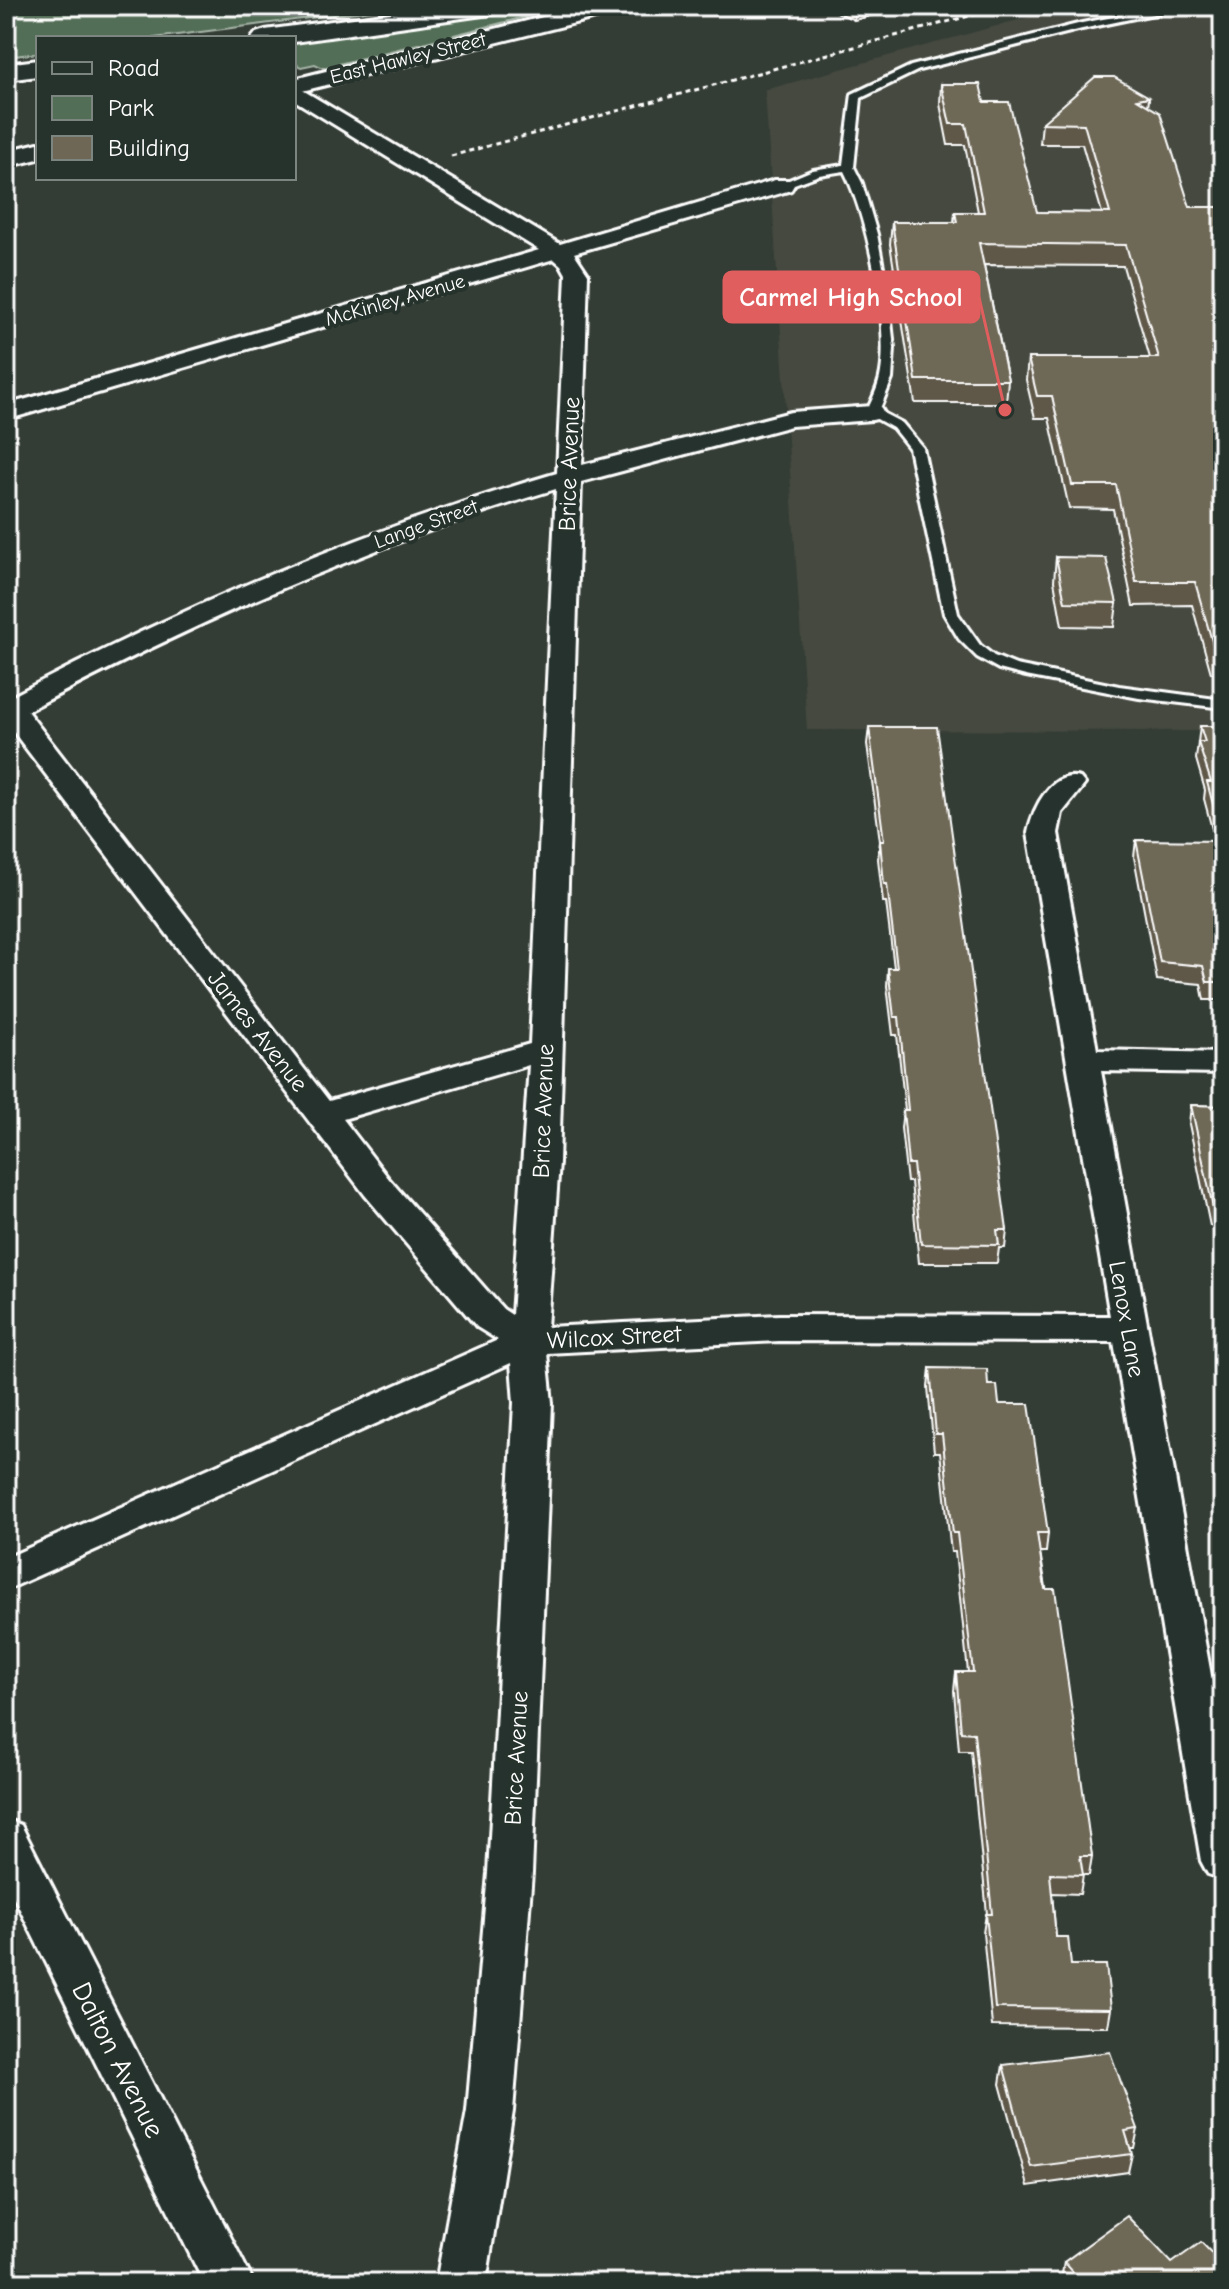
<svg xmlns="http://www.w3.org/2000/svg" width="1229" height="2289" font-family="'Comic Neue',sans-serif">
<rect width="100%" height="100%" fill="#343d35"/>
<filter id="ink" filterUnits="userSpaceOnUse"><feTurbulence type="fractalNoise" baseFrequency=".0125" numOctaves="2"/><feDisplacementMap in="SourceGraphic" scale="16" xChannelSelector="R" yChannelSelector="G"/><feConvolveMatrix kernelMatrix="1 2 1 2 8 2 1 2 1" color-interpolation-filters="sRGB"/></filter>
<g filter="url(#ink)">
<path fill="#454a3f" d="M1069,6H1223V731L807,730L765,90Z"/>
<g fill="#526e56" stroke="#a8b6aa" stroke-width="2">
<path d="M6,6H404L154,38H38V53L6,57Z"/>
<path d="M532,6H569L323,68L315,64L301,67L294,63V39Z"/>
</g>
<g fill="none" stroke-linecap="round" stroke-linejoin="round">
<g stroke="#fff" stroke-width="6">
<path id="service" d="M1171,6H1192L1082,29L919,70L861,98L854,167L862,183L877,234L888,294L894,348L892,379L879,411L902,423L923,448L958,614L980,645L994,656L1016,665L1119,686L1223,700V708L1139,698L1026,676L999,669L977,657L959,639L944,614L909,448L893,428L866,413C872,400 879,387 881,372C889,322 867,216 844,171L819,175L783,188L777,185L813,170L843,165L852,94L911,66L1082,23Z"/>
</g>
<g stroke="#fff" stroke-width="6">
<g id="minor">
<path d="M294,85L560,244L775,180H791L794,185L791,190L574,253L588,274L582,465L791,412L872,406L881,408L884,413L881,418L872,420L791,426L581,482L559,1162L547,1327L779,1315L1110,1316L1028,833C1033,808 1051,770 1080,778L1085,784L1062,813L1058,833L1097,1050L1223,1053V1073L1101,1071L1223,1741V1879L1208,1874L1201,1861L1114,1342L779,1341L547,1353L552,1403L532,1873L513,2111L486,2283H436L467,2111L488,1873L514,1403L511,1363L6,1590V1558L498,1340L477,1327L365,1195L6,722V695L13,696C187,604 367,529 557,473L566,274L561,265L554,259L6,420V405L539,250L294,100ZM556,489L530,1044L329,1101L27,711C196,621 372,544 556,489ZM529,1065L512,1315L503,1309L389,1179L343,1119Z"/>
<path d="M6,1819L21,1825L254,2283H204L6,1881Z"/>
</g>
</g>
<g stroke="#fff" stroke-width="6">
<g id="tertiary">
<path d="M587,6H627L623,11L294,93V79Z"/>
<path d="M38,143V159L6,167V151Z"/>
</g>
</g>
<g stroke="#fff" stroke-width="6">
<g id="secondary">
<path d="M443,6H509L506,11L497,13L294,42V38H252L256,33L265,30Z"/>
<path d="M38,60V76L6,80V64Z"/>
</g>
</g>
<path stroke="#fff" stroke-width="3" stroke-dasharray="5 4" stroke-linecap="butt" d="M451,156L1006,6"/>
<use href="#service" fill="#26332d" fill-rule="evenodd"/>
<use href="#minor" fill="#26332d" fill-rule="evenodd"/>
<use href="#tertiary" fill="#26332d" fill-rule="evenodd"/>
<use href="#secondary" fill="#26332d" fill-rule="evenodd"/>
</g>
<g fill="#5f594a" stroke="#fff" stroke-width="2">
<path d="M824,6H908L854,20Z"/>
<path d="M941,84L984,102L1037,212L1102,213L1082,144H1040L1042,123L1149,97L1148,106L1190,207H1223V673H1211L1192,605L1133,606L1113,509L1069,508L1049,418H1035L1026,380L1028,358H1150L1123,266L984,265L1008,380L1006,403H915L890,244L892,222H954L955,212H978L965,145H948L940,104Z"/>
<path d="M1056,557L1117,603L1114,627L1062,626L1054,581Z"/>
<path d="M1200,726H1223V840H1215L1204,799L1205,790L1196,759Z"/>
<path d="M869,727L1007,1230L1005,1248H999L997,1263H919L911,1182H907L901,1128L903,1110H905L897,1035H893L887,986L888,968H894L886,902H883L878,859L880,841L867,744Z"/>
<path d="M1136,840L1223,845V895H1221L1223,903V1000H1204L1201,984L1157,980L1134,857Z"/>
<path d="M1191,1105L1223,1106V1226H1210L1189,1124Z"/>
<path d="M930,1368L988,1385L999,1404L1048,1533L1046,1552H1040L1092,1856L1089,1875H1083L1080,1894L1052,1893L1056,1937L1071,1965L1111,2009L1108,2027L992,2026L983,1933L986,1914H987L971,1751H959L954,1691L956,1672H968L955,1552H951L940,1452H934L928,1387Z"/>
<path d="M1003,2065L1138,2129L1134,2148H1130L1132,2154L1128,2172L1028,2186L1000,2084Z"/>
<path d="M1064,2262L1172,2263L1223,2283H1063L1061,2280Z"/>
</g>
<g fill="#4d483c" stroke="#fff" stroke-width="2">
<path d="M859,6H908L854,20L855,7Z"/>
<path d="M1149,97L1147,117L1137,99Z"/>
</g>
<g fill="#6e6756" stroke="#fff" stroke-width="2">
<path d="M1095,77H1114L1149,97L1137,99L1160,113L1190,207H1223V648H1214L1195,582H1136L1116,485H1072L1052,396H1037L1028,358H1159L1126,245L979,243L1008,380H916L892,222H957L955,212H984L966,124H950L941,84H980L984,102H1009L1037,212L1110,213L1084,124L1042,123Z"/>
<path d="M1056,557L1106,558L1117,603L1065,602Z"/>
<path d="M1200,726H1223V823H1218L1207,782H1211L1198,742H1205Z"/>
<path d="M869,727H937L1007,1230H997L999,1245L921,1244L913,1164H908L903,1110H908L899,1017H894L888,968H897L887,884H884L880,841H884Z"/>
<path d="M1136,840L1222,841L1223,877H1216L1223,903V982H1207L1203,966L1160,962Z"/>
<path d="M1191,1105L1223,1106V1208H1213Z"/>
<path d="M930,1368L987,1369L988,1385H997L999,1404H1029L1048,1533H1037L1045,1589H1055L1092,1856H1080L1083,1875L1050,1874L1056,1937H1068L1071,1965H1106L1111,2009L995,2008L986,1914H992L974,1733L961,1732L956,1672H973L957,1533H953L942,1434H936Z"/>
<path d="M1110,2052L1138,2129L1125,2131L1132,2154L1031,2167L1003,2065Z"/>
<path d="M1127,2216L1172,2263L1201,2242L1223,2265V2283H1083L1064,2262Z"/>
</g>
</g>
<g text-anchor="middle" dominant-baseline="central" stroke-width="8" stroke-linejoin="round" paint-order="stroke">
<g font-size="20" fill="#fff" stroke="#26332d">
<text transform="translate(408 58) rotate(-14)">East Hawley Street</text>
<text transform="translate(395 300) rotate(-16)">McKinley Avenue</text>
<text transform="translate(426 524) rotate(-20)">Lange Street</text>
</g>
<g font-size="24" fill="#fff" stroke="#26332d">
<text transform="translate(569 464) rotate(-88)">Brice Avenue</text>
<text transform="translate(258 1031) rotate(52)">James Avenue</text>
<text transform="translate(543 1111) rotate(-88)">Brice Avenue</text>
<text transform="translate(1127 1319) rotate(80)">Lenox Lane</text>
<text transform="translate(614 1337) rotate(-3)">Wilcox Street</text>
<text transform="translate(516 1758) rotate(-87)">Brice Avenue</text>
</g>
<g font-size="28" fill="#fff" stroke="#26332d">
<text transform="translate(118 2060) rotate(63)">Dalton Avenue</text>
</g>
</g>
<path fill="none" stroke="#e05e5e" stroke-width="3" d="M1005 410L979 297"/>
<circle fill="#e05e5e" stroke="#26332d" stroke-width="3" cx="1005" cy="410" r="8"/>
<rect fill="#e05e5e" stroke="#e05e5e" stroke-width="3" x="724" y="272" width="255" height="50" rx="8"/>
<g font-size="26" text-anchor="middle" font-weight="bold" fill="#fff">
<text x="851" y="306">Carmel High School</text>
</g>
<rect width="1229" height="2289" fill="none" stroke="#26332d" stroke-width="32"/>
<rect x="16" y="16" width="1197" height="2257" fill="none" stroke="#fff" stroke-width="3" filter="url(#ink)"/>
<rect x="36" y="36" width="260" height="144" fill="#26332d" stroke="#7d8581" stroke-width="2"/>
<rect x="52" y="62" width="40" height="12" fill="#26332d" stroke="#7d8581" stroke-width="2"/>
<text x="108" y="76" font-size="24" fill="#ffffff">Road</text>
<rect x="52" y="96" width="40" height="24" fill="#526e56" stroke="#7d8581" stroke-width="2"/>
<text x="108" y="116" font-size="24" fill="#ffffff">Park</text>
<rect x="52" y="136" width="40" height="24" fill="#6e6756" stroke="#7d8581" stroke-width="2"/>
<text x="108" y="156" font-size="24" fill="#ffffff">Building</text>
</svg>
